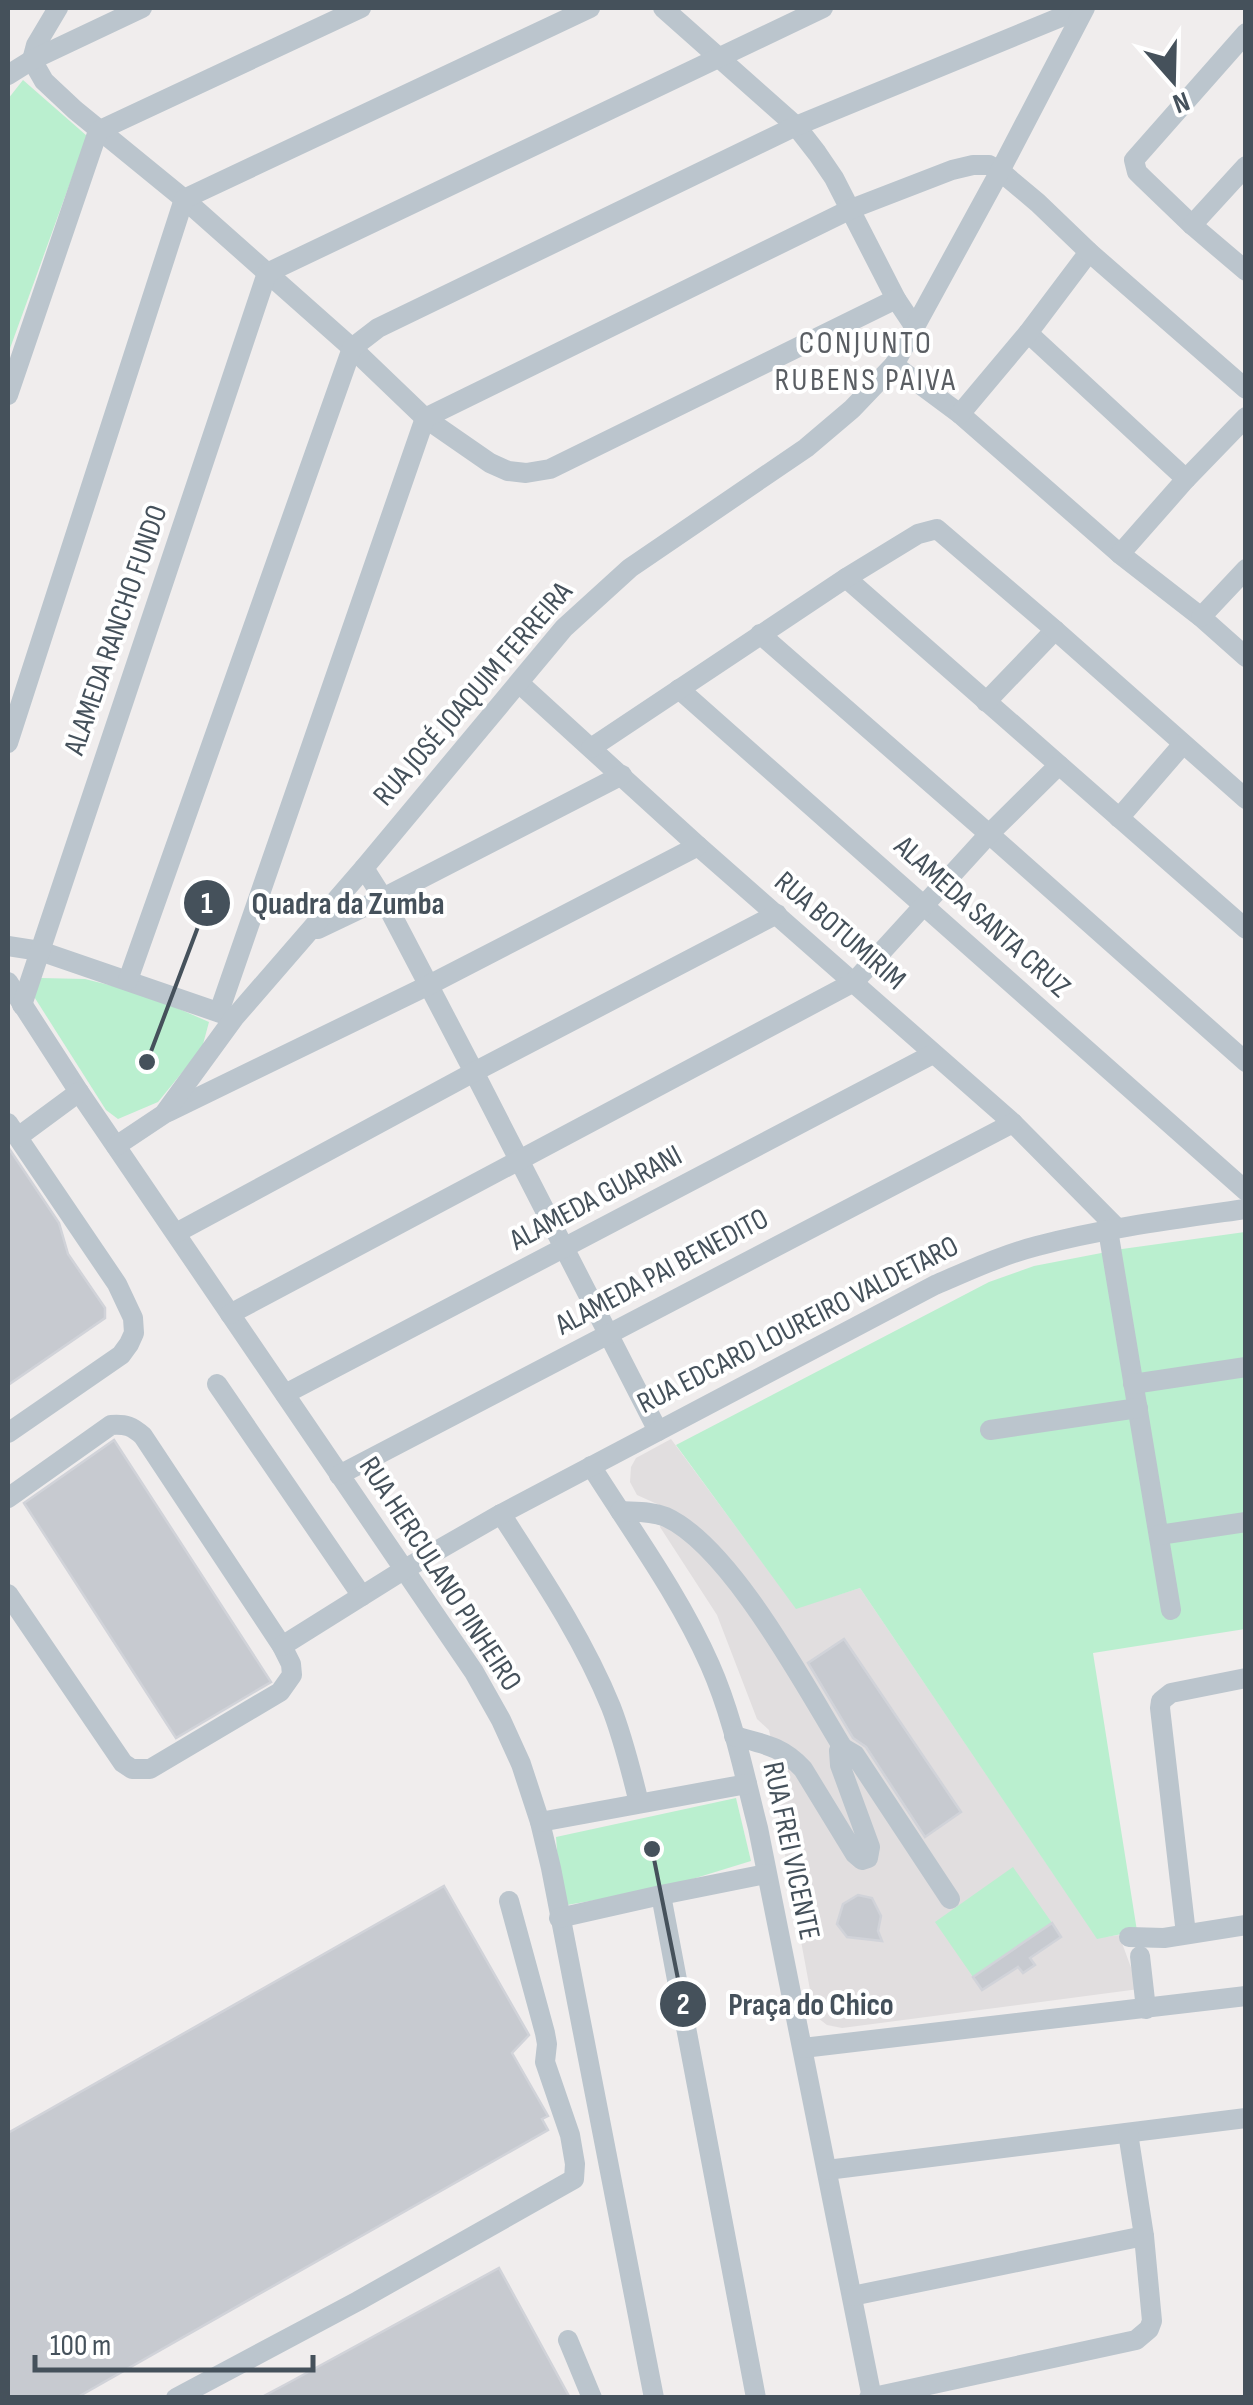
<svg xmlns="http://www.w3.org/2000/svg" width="1253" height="2405" font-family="'Sofia Sans Condensed',sans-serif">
<rect width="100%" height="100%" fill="#f0eded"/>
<path fill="#e1dedf" d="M671,1439L796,1608L860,1588L1097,1938L1119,1935L1139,1989L842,2028L827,2025L818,2018L813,2006L770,1773L775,1758L769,1730L757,1719L717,1615L660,1527L666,1508L637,1495L630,1482L631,1467L636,1458Z"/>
<g fill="#baefcf">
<path d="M23,80L87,136L8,354V99Z"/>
<path d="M41,978L85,979L145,994L209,1022L202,1048L158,1102L118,1119L106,1110L33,995Z"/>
<path d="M1245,1232V1629L1093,1653L1137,1931L1097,1939L860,1588L796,1609L676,1445L989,1282L1034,1266L1122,1249Z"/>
<path d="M736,1798L751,1861L660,1889L561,1906L556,1837Z"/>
<path d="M1013,1867L1052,1923L973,1977L935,1922Z"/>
</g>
<g fill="#c7cad0" stroke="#d1d3d9" stroke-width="2.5">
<path d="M8,1147L59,1223L68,1254L105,1308V1318L8,1385Z"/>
<path d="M114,1440L271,1682L176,1738L24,1503Z"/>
<path d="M844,1639L961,1812L925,1837L866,1747L853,1738L808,1663Z"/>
<path d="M444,1886L529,2035L512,2053L548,2116L542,2119L548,2130L76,2398H8V2133Z"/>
<path d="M858,1895L872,1898L881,1916L878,1931L882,1941L847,1937L837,1924L843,1904Z"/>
<path d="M1052,1923L1061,1937L1030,1958L1035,1965L1023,1973L1018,1967L982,1990L973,1977Z"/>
<path d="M499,2268L570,2398H260L290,2382Z"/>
</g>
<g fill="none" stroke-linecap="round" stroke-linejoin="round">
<g stroke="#bbc5cd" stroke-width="20">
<path d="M663,8L796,126L817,153L834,178L896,299L914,326"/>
<path d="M1246,33L1134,160L1137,172L1143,178L1192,225L1246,271"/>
<path d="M32,60L44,81L75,110L184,199L352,348L425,418L490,463L508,471L526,473L550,469L896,299"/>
<path d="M32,60L36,45L58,8"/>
<path d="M8,75L32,60L142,8"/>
<path d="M1192,225L1246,166"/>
<path d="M1028,333L1186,479"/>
<path d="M894,365L960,414L1120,554L1201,617L1246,657"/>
<path d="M8,395L98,131L361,8"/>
<path d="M960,414L1028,333L1089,252"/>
<path d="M1120,554L1186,479L1246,417"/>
<path d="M846,578L1246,929"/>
<path d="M1201,617L1246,569"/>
<path d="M760,634L989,834L1246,1062"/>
<path d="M519,683L698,846L1013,1123L1117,1228"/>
<path d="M679,689L1246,1191"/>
<path d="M986,702L1055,630"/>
<path d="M8,743L184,199L590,8"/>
<path d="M591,748L846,578L918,534L937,529L1055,630L1246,799"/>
<path d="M1119,818L1183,744"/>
<path d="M364,868L383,898L474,1072L658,1431"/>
<path d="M318,929L383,898L622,775"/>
<path d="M8,946L40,951L232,1017"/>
<path d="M128,980L352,348L378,328L796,126L1083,8"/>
<path d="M8,982L79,1092L474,1672L501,1720L521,1764L540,1822L551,1868L654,2398"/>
<path d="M22,1005L267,273L823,8"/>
<path d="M219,1012L425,418L851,209L952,170L973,165H989L1000,171L1038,203L1089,252L1246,389"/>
<path d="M168,1112L429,985L698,846"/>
<path d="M8,1123L117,1284L133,1318L134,1333L129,1344L121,1355L8,1433"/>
<path d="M18,1137L79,1092"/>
<path d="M116,1146L164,1114L234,1018L364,868L564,628L630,568L806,448L852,409L894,365L1000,171L1085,8"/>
<path d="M1108,1230L1171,1610"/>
<path d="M176,1233L474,1072L777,914"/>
<path d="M230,1314L854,982L989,834L1059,765"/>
<path d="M217,1384L362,1596"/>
<path d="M1133,1384L1246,1367"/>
<path d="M285,1394L933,1054"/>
<path d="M990,1430L1138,1408"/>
<path d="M591,1466C632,1531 679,1595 710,1665C733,1717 744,1774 758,1828L872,2398"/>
<path d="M339,1475L1013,1123"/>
<path d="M8,1498L111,1425C126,1424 132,1426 143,1436L282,1646L291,1664L292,1675L280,1692L150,1769H132L123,1763L8,1594"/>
<path d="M620,1511C635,1512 651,1511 666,1517C731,1547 805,1686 843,1748"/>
<path d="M501,1514C541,1576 583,1638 611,1707C623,1738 631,1770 639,1803"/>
<path d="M1159,1535L1246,1522"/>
<path d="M282,1646L405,1569L501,1514L935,1285C968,1271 1002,1255 1037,1246C1105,1228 1176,1219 1246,1209"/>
<path d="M734,1736C763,1744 782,1746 803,1769L855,1854L862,1860L868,1858L870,1847L840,1765L839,1751L843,1748L855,1755L950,1899"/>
<path d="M540,1822L747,1784"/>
<path d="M661,1895L756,2398"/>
<path d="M559,1918L661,1895L766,1874"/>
<path d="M1186,1934L1160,1708L1161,1701L1171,1693L1246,1678"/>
<path d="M1129,1937L1164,1938L1246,1925"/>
<path d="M1140,1956L1146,2009"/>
<path d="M803,2048L1246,1996"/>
<path d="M827,2170L1246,2118"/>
<path d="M852,2296L1144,2236"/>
<path d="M568,2340L592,2398"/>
<path d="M176,2398L358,2301L574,2179L575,2164L570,2135L545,2062L547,2044L545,2033L509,1901"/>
<path d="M869,2398L1136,2340L1149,2329L1152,2321L1144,2236L1128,2133"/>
</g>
</g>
<g text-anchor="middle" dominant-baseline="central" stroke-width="8" stroke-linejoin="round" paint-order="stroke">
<g font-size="30" fill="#45515b" stroke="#fff">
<text transform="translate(116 630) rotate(-71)">ALAMEDA RANCHO FUNDO</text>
<text transform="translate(473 694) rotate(-49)">RUA JOSÉ JOAQUIM FERREIRA</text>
<text transform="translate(982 917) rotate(42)">ALAMEDA SANTA CRUZ</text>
<text transform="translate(840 931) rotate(41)">RUA BOTUMIRIM</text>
<text transform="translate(596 1198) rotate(-28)">ALAMEDA GUARANI</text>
<text transform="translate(662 1272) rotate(-28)">ALAMEDA PAI BENEDITO</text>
<text transform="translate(798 1325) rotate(-27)">RUA EDCARD LOUREIRO VALDETARO</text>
<text transform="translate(440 1574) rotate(57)">RUA HERCULANO PINHEIRO</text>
<text transform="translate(791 1851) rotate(78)">RUA FREI VICENTE</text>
</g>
<g font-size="32" letter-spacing="2.5" fill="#5a5e63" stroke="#fff">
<text x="866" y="343">CONJUNTO<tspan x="866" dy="37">RUBENS PAIVA</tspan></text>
</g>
</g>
<path fill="none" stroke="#45515b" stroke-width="4" d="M147 1062L207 903M652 1849L683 2004"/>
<g fill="#45515b" stroke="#fff" stroke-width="4">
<circle cx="147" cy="1062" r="10"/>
<circle cx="652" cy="1849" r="10"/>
<circle cx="207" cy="903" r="25"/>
<circle cx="683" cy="2004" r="25"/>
</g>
<g font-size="30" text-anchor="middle" font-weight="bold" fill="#fff">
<text x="207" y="913">1</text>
<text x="683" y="2014">2</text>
</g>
<g font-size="32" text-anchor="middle" font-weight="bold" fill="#45515b" stroke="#fff" stroke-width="8" stroke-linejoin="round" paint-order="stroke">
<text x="348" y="914">Quadra da Zumba</text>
<text x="811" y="2015">Praça do Chico</text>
</g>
<rect width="1253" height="2405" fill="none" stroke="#45515b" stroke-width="20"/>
<g transform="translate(1173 80) rotate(160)" stroke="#ffffff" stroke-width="8" paint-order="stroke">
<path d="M0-8L18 38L0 25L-18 38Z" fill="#45515b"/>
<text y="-15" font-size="28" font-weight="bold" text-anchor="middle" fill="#45515b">N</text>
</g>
<path d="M35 2355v15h278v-15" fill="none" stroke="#45515b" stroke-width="5"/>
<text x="50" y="2355" font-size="30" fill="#45515b" stroke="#ffffff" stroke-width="8" paint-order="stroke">100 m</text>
</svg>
